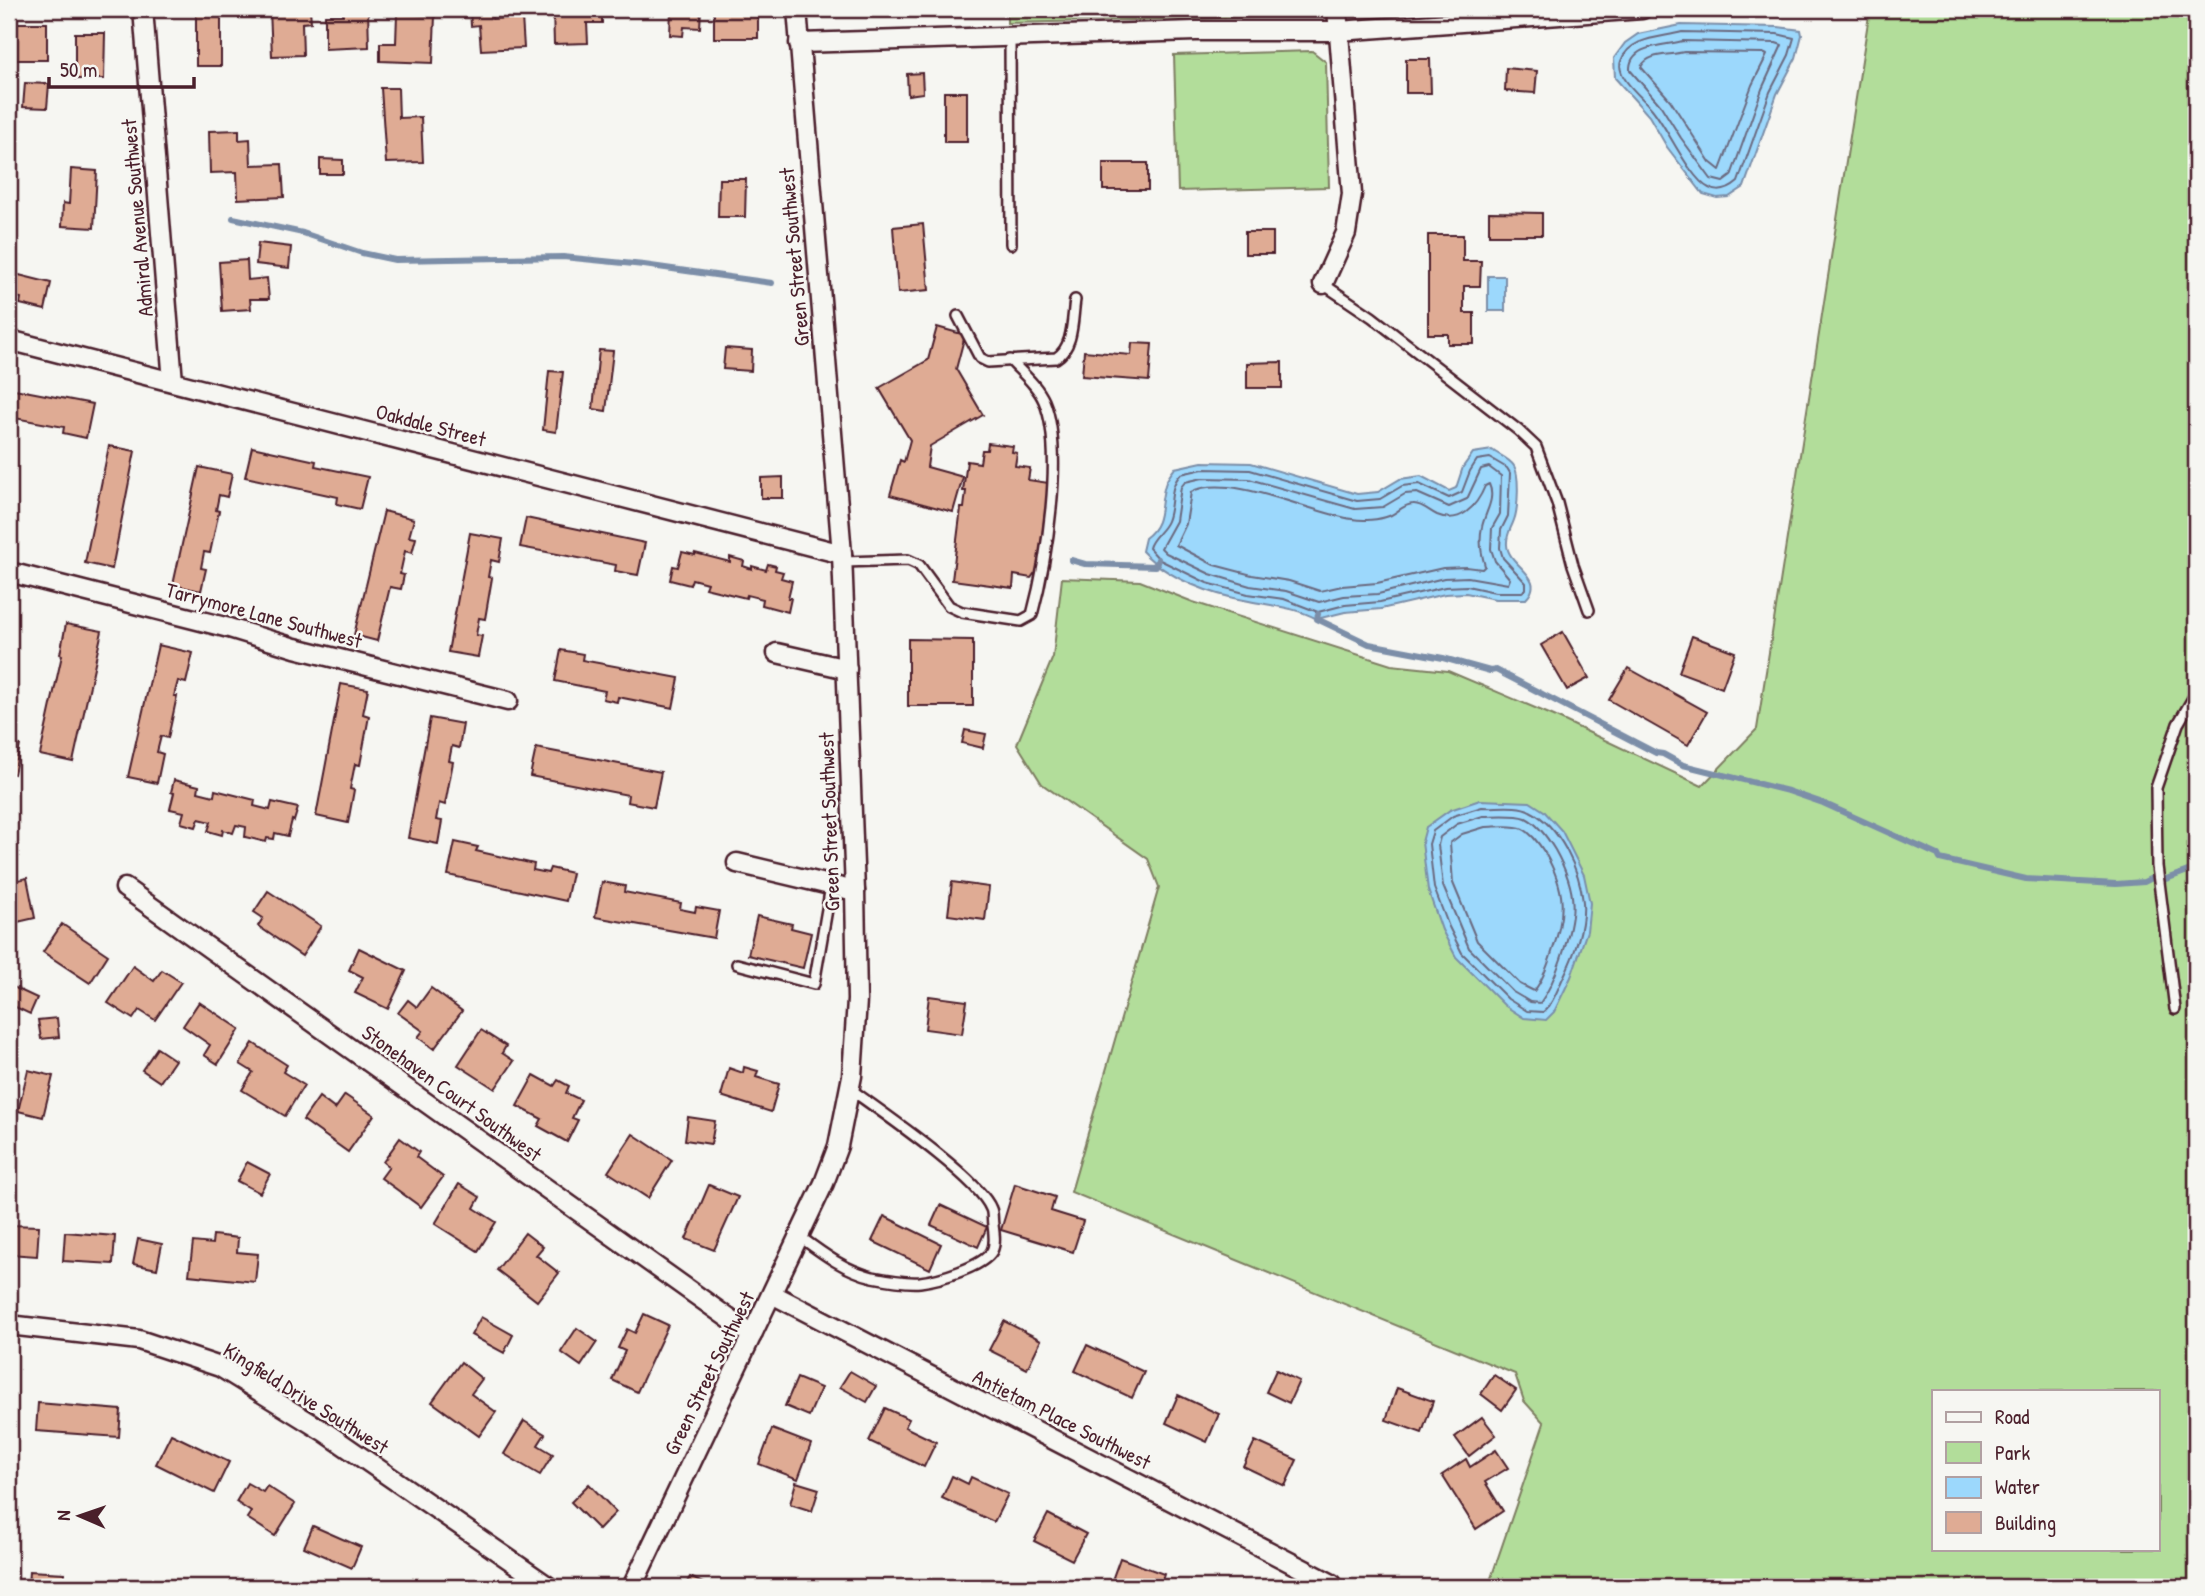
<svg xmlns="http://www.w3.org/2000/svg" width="2205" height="1596" font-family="'Patrick Hand',sans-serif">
<rect width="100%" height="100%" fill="#f6f6f2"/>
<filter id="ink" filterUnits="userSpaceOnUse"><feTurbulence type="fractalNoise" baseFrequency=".0143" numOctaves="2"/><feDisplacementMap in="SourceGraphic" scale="14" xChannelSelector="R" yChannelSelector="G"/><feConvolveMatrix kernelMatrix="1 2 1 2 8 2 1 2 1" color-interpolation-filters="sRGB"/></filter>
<g filter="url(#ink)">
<g fill="#b2dd9a" stroke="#7e7e62" stroke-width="2" fill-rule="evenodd">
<path d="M1007,9H1296V16L1007,23Z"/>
<path d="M1870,9H2196V1587H1488L1544,1423L1524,1401L1515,1374L1071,1192L1159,887L1148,859L1042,784L1017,744L1053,657L1062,578L1140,581L1193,602L1391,665L1448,671L1554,716L1702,786L1757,729ZM1934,1391H2158V1549H1934Z"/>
<path d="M1312,51L1326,62L1329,187L1178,191L1174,55Z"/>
</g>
<g fill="#9cd8fc" stroke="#7b8ea8" stroke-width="2">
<path d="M1681,25L1778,27L1801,30L1802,35L1796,58L1777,94L1744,187L1729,197L1717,198L1703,194L1667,147L1649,116L1615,78L1614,58L1625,43L1638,34Z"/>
<rect x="1488" y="276" width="17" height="35"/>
<path d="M1492,450C1499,455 1510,459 1514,466C1520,475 1518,510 1514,520C1511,529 1506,534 1507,545C1508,566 1548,577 1526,599H1495L1466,593L1445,594L1381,609L1345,612L1317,619C1295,607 1273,606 1249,601C1212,595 1168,579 1142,551L1145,538C1166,523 1158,503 1166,482C1168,477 1172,472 1175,468L1202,462L1251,463L1357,494L1378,492L1400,479L1421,476L1449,491L1456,488L1463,467L1473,453Z"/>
<path d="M1480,800L1530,802L1544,811L1562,831L1584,875L1590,903L1587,931L1571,977L1554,1012L1546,1020L1524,1018L1504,1005L1456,957L1442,930L1428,890L1422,842L1426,827L1450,810Z"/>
</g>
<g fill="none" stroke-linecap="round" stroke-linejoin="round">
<g stroke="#6b697f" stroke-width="2">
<path d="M1682,32L1777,34L1794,38L1789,55L1770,92L1738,182C1730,189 1720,194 1709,188C1690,179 1667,127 1652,109C1643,98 1615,77 1621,61C1630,36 1662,38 1682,32Z"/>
<path d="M1683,41L1776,43L1782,45L1762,89L1731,176L1723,182L1711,179L1681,138L1661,106L1630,70C1629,44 1665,46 1683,41Z"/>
<path d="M1684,52L1763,53L1767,55L1752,85L1720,170L1710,162L1670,100L1641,67C1648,52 1670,56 1684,52Z"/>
<path d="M1490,458L1507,468L1510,473L1508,516L1501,530L1500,548L1503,558L1526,583V589L1522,592H1495L1467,586L1445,587L1380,602L1345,605L1318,612L1284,599L1248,594L1207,583L1160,560L1149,548C1151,538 1163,531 1167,521C1174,504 1168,487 1181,474L1203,469L1250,470L1357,501L1380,499L1402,486L1419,484L1449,498L1462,492L1470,471L1477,460Z"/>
<path d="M1489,467L1501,476L1500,514L1492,528L1491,549L1495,561L1510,579L1508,584L1468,577L1444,578L1378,594L1344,596L1319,602L1286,591L1250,586L1210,574L1166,553L1161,548L1176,521L1181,487L1185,482L1203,478L1249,479L1355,509L1383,507L1405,494L1417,493L1449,507L1467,499L1481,469Z"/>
<path d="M1489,484C1496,499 1485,512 1482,527C1479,539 1481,553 1485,566L1482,569L1466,567L1443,568L1377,583L1342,586L1320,591L1289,581L1252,575L1214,565L1176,545L1186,524L1191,492C1229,472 1311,513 1352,519C1363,521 1379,520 1389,516C1397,513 1404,504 1413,504C1421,503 1429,511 1437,515C1460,525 1477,506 1485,486Z"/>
<path d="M1482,807C1496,808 1518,804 1530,811C1560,826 1580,871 1583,902C1585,927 1573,958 1562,980C1557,991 1552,1005 1543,1012L1527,1011L1508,999L1462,953L1449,927L1434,888L1429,844L1433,831L1453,816Z"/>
<path d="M1483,816C1495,816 1515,814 1526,818C1538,824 1549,840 1555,850C1579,893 1576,915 1561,959C1556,974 1549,991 1540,1003L1530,1002L1513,992L1469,948L1443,886L1438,845L1440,837L1457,824Z"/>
<path d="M1485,827C1496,827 1513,824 1523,829C1531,833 1540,845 1545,853C1566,890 1566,913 1552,952C1548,965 1543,980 1534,991L1520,984L1477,941L1453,883L1450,843L1462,834Z"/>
</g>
<g stroke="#7b8ea8" stroke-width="6">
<path d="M233,218L303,233L362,253L395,260L563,257L644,265L772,283"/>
<path d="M1071,560L1085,564L1156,566L1158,559"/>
<path d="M1318,614L1317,619L1369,644L1443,658L1490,671L1496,670L1656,753L1663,754L1683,765L1788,791L1823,803L1938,855L1940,859L2026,879L2116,884L2144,882L2152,878"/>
<path d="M2166,879L2196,868"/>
</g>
</g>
<g fill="#dfab94" stroke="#4a1f2b" stroke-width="2">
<rect x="196" y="9" width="25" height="57"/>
<path d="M270,9H310L311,22L302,23L303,55L272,56Z"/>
<path d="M470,9H492V19L522,17L524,48L481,50L479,25L471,26Z"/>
<path d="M553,9H602V23H587L588,43L554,44Z"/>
<path d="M671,9H701L700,28L684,27L683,36L670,35Z"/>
<rect x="714" y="9" width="44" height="29"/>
<path d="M368,10L369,47L325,49V15H343V11Z"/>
<path d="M397,14L435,16L433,63L380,61V43H396Z"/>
<rect x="9" y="23" width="38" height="37"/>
<path d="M75,33H105L104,79H75Z"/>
<path d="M1406,59H1430L1431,93H1406Z"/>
<path d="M1506,68L1537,71L1535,93L1505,91Z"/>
<path d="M922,73L923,93L908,95L907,74Z"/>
<path d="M25,83L49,84L47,108L23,107Z"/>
<path d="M381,88H398L399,118L421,117L423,162L386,163Z"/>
<rect x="944" y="92" width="23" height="50"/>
<path d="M239,130V140L250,139L251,165L282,164L284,197L238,199L237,172L210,173L209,131Z"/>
<path d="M320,159L343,160V174H320Z"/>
<rect x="1103" y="163" width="45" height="27"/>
<path d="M71,169L97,171L94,228L62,226L63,203L69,204Z"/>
<path d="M719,179H746L745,217H718Z"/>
<path d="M1489,212L1542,213V235H1489Z"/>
<path d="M923,224L929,290L898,293L893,227Z"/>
<rect x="1245" y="232" width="28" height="22"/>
<path d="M1428,235H1463V261H1481L1480,286H1464V313H1474V344H1448V334H1428Z"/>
<path d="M258,243L291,247L289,268L256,264Z"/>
<path d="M247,260L248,280L267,278L269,299H250L251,309L222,311L219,262Z"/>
<path d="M15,274L51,283L45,310L20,304L21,298L10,296Z"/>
<path d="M937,327L965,335L956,369L983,415L930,446L927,467L963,477L953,512L890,495L900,460L904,462L910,440L879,388L928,360Z"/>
<path d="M1132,343L1152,344L1149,381L1082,376L1084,351L1131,355Z"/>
<path d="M725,348L752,350L751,371L723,369Z"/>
<path d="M599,350L613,351L606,411L593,409Z"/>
<path d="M1282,362V388H1247V363Z"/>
<path d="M549,371L563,372L556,432L543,430Z"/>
<path d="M9,388L93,404L86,438L63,433L64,427L9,417Z"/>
<path d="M988,443L1013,446L1012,452L1017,453L1015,466L1030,468L1028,480L1049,483L1037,575L1034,574L1031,578L1014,575L1013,588L952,580L961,508H964L966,491H963L967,461L980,463L982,450H987Z"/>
<path d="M109,446L135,451L112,569L85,563Z"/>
<path d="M252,447L316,461L315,466L368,477L360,509L337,504L338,497L245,477Z"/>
<path d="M199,467L232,474L227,497L219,495L216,510L219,511L210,553L204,552L201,568L206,569L201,591L173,585Z"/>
<path d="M783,477V498H761V478Z"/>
<path d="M384,511L414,519L409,537L416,538L412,553L405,551L400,574L404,575L401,589L390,587L377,641L354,635Z"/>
<path d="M526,518L645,543L638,575L615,571L616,565L520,547Z"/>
<path d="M470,533L503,539L499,562L491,560L488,577L492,578L485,619L479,618L476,635L482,636L478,657L448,652Z"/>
<path d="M682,552L695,555V553L730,562V557L744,561L743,566L752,569V566L766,570L768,564L776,566L775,570L783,572L781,578L792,581L788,598H791L788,612L762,605L763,599L747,595L746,598L705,588L707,583L692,579L690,585L670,580L673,566L678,567Z"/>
<path d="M66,624L102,631L73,762L40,755L62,655L60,654Z"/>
<path d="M1563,632L1589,678L1567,690L1541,645Z"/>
<path d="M1692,636L1735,652L1722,688L1679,672Z"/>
<path d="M908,639L973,640V706H908Z"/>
<path d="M158,645L193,653L186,683L178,681L174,696H177L168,738L161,736L157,752L163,754L157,783L128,777Z"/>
<path d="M561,650L583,654L582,660L679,678L673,708L618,697L617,702L603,699L605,691L555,681Z"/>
<path d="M1628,668L1707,712L1688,745L1609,700Z"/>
<path d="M341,684L368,689L363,714L369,716L360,765L355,764L350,789L354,790L348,823L316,816Z"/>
<path d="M430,718L463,724L459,748L452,746L449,761L453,762L445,805L439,803L436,820L442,821L438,844L408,838Z"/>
<path d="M965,730L986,734L983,748L962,743Z"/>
<path d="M9,742L20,745L14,774L9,773Z"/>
<path d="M536,748L661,772L654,807L627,802L628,795L530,776Z"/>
<path d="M174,780L199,786L198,792L214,796L215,790L255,800L254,806L270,810L272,802L298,808L294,821L292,820L288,836L275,833L274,839L267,838L266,842L245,837L246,827L236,825L233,833L223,830L222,835L208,831L211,822L199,819L196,827L181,823L184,812L170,809L174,793L171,792Z"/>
<path d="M455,842L478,847L476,851L534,864L533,870L548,873L550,868L572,873L566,901L448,875Z"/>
<path d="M27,878L35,918L9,924V882Z"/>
<path d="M602,882L625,886L624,892L681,903L680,909L695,912L696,907L719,911L714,938L595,917Z"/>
<path d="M952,882L989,887L985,920L948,915Z"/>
<path d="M268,891L321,926L302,956L258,926L263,918L254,912Z"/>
<path d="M757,916L792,924L791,928L811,933L803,968L748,955Z"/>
<path d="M62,924L108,955L90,983L43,952Z"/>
<path d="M359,948L406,971L388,1009L355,993L363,977L349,970Z"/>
<path d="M133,966L154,981L162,970L181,982L155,1020L139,1010L133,1019L108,1003Z"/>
<path d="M9,985L37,998L30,1014L9,1004Z"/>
<path d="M431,988L462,1011L434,1049L418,1037L423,1031L398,1013L408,1000L417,1007Z"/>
<path d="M929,996L967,1001L962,1034L925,1029Z"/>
<path d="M199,1002L240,1029L218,1064L204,1055L210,1045L183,1026Z"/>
<path d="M57,1018L59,1037L41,1039L38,1020Z"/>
<path d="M481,1030L506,1046L502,1053L514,1061L495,1089L458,1065Z"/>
<path d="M253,1043L287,1065L283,1072L304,1085L285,1116L242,1090L253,1072L240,1064Z"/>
<path d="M157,1048L175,1060L160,1082L142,1070Z"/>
<path d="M744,1067L758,1071L756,1077L779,1084L771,1112L721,1096L729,1068L743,1073Z"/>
<path d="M28,1070L53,1076L43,1117L18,1111Z"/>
<path d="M534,1075L554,1086L558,1080L569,1086L566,1093L581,1100L572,1118L578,1120L567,1142L538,1126L542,1119L517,1106Z"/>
<path d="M345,1095L374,1115L348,1152L303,1120L319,1097L335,1109Z"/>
<path d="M688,1117L715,1121L711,1144L685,1140Z"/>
<path d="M633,1134L672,1160L648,1198L608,1172Z"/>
<path d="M400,1138L419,1152L416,1157L443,1177L421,1207L381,1178L389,1167L383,1162Z"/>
<path d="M247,1162L270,1174L260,1193L237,1181Z"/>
<path d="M459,1184L480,1197L474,1208L496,1222L478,1251L435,1224Z"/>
<path d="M1015,1184L1055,1197L1051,1211L1083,1221L1073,1252L1001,1230Z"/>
<path d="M709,1185L738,1197L714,1250L686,1239Z"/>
<path d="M940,1205L987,1227L978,1247L931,1225Z"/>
<path d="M884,1216L941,1244L930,1269L872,1241Z"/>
<path d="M9,1225L39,1226L37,1256L9,1254Z"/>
<path d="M65,1232L115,1236L113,1264L63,1261Z"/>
<path d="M525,1233L543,1247L536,1255L559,1273L537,1301L497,1270Z"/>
<path d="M213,1235L238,1238L237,1252L258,1254L255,1282L189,1275L193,1242L212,1244Z"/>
<path d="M138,1239L162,1244L157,1269L133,1264Z"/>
<path d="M644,1314L668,1325L637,1392L612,1380L625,1351L618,1348L627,1329L635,1333Z"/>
<path d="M481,1317L513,1335L504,1353L471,1335Z"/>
<path d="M1004,1321L1041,1340L1027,1369L989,1350Z"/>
<path d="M577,1328L597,1342L581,1366L561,1352Z"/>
<path d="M1087,1345L1144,1372L1132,1398L1075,1371Z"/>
<path d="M461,1362L482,1379L471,1394L496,1412L479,1436L432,1402Z"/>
<path d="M1276,1370L1299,1381L1289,1403L1266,1392Z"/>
<path d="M850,1371L876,1386L867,1402L840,1387Z"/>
<path d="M1494,1375L1516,1390L1502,1410L1481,1394Z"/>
<path d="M797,1378L821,1388L809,1416L785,1406Z"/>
<path d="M1397,1388L1433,1401L1422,1433L1386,1420Z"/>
<path d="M1178,1395L1219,1414L1207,1442L1166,1423Z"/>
<path d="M38,1403L121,1410L119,1437L36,1431Z"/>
<path d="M885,1408L909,1419L905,1427L936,1442L924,1467L869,1441Z"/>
<path d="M1482,1417L1496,1435L1469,1456L1455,1437Z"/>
<path d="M524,1421L545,1434L538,1445L553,1454L540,1475L504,1454Z"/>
<path d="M772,1429L811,1444L798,1479L759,1464Z"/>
<path d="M171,1434L229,1462L214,1493L156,1464Z"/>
<path d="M1255,1441L1297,1460L1285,1486L1243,1466Z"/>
<path d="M1496,1450L1508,1468L1485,1482L1503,1511L1476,1529L1442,1475L1466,1459L1470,1467Z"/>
<path d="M952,1476L968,1484L971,1477L1008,1494L994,1522L942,1498Z"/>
<path d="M796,1482L819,1489L812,1511L790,1504Z"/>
<path d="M247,1483L263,1492L267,1486L295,1504L275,1536L247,1518L251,1512L236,1502Z"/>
<path d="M589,1484L616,1512L599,1530L571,1502Z"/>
<path d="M1048,1514L1086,1534L1072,1560L1034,1541Z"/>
<path d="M313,1526L361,1547L352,1568L304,1547Z"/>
<path d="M1120,1558L1164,1574L1160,1587H1122L1111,1583Z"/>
<path d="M29,1571L65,1573L64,1587H28Z"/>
<path d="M690,1577L711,1587H684Z"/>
<path d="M132,1579L151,1587H128Z"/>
<path d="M369,1579L386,1587H365Z"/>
</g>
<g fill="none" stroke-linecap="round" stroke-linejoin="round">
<g stroke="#4a1f2b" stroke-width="14">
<g id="service">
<path d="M1010,36L1011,244"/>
<path d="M1323,284L1372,317L1518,430L1536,447L1557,503L1573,565L1589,610"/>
<path d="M958,316L980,358L988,362L1056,358C1074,347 1072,319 1075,300"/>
<path d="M843,562L908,560L919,565L949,606L962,612L1021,621L1032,615C1046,563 1065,451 1044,401C1037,385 1022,373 1010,360"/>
<path d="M737,964L814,984L831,886"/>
<path d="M2175,1009L2157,866L2156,788L2178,724L2196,693"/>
<path d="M799,1236C822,1253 844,1270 873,1277C888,1280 905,1283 920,1282C938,1280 983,1267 992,1251C996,1243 994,1233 993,1225C992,1220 993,1213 991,1209C980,1179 879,1110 850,1089"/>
</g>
</g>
<g stroke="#4a1f2b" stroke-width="23">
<g id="minor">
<path d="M143,9L173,382"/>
<path d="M799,43L1196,31H1339L1642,9"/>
<path d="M1323,284L1346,233L1352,194L1337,9"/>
<path d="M9,340L842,554"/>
<path d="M9,572L229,628L295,648L508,701"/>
<path d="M777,653L847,669"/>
<path d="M737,863L855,891"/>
<path d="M125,888L752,1335"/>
<path d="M772,1294L1332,1584"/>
<path d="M9,1325L139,1340L220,1367L325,1432L549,1587"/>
<path d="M632,1587L824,1183L838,1146L852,1076L857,1000L855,891L842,554L797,9"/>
</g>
</g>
<use href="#service" stroke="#f6f6f2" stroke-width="9"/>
<use href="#minor" stroke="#f6f6f2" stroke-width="18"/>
</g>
</g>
<g text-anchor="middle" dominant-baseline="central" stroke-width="5" stroke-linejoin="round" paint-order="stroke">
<g font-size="21" fill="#4a1f2b" stroke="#f6f6f2">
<text transform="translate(137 218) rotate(-95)">Admiral Avenue Southwest</text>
<text transform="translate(794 257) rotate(-95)">Green Street Southwest</text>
<text transform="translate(431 425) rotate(15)">Oakdale Street</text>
<text transform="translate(264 615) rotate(15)">Tarrymore Lane Southwest</text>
<text transform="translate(829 822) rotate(-92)">Green Street Southwest</text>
<text transform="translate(452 1093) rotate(36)">Stonehaven Court Southwest</text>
<text transform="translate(709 1373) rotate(-64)">Green Street Southwest</text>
<text transform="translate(306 1398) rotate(32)">Kingfield Drive Southwest</text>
<text transform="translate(1062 1419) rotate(27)">Antietam Place Southwest</text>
</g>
</g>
<rect width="2205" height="1596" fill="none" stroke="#f6f6f2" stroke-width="35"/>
<rect x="18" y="18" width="2170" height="1561" fill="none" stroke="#4a1f2b" stroke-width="2.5" filter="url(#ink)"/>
<rect x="1932" y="1390" width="228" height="161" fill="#f6f6f2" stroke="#b1a0a2" stroke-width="2"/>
<rect x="1946" y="1412" width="35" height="10" fill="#f6f6f2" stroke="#b1a0a2" stroke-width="2"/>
<text x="1995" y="1424" font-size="21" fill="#4a1f2b">Road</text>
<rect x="1946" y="1442" width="35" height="21" fill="#b2dd9a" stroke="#b1a0a2" stroke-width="2"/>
<text x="1995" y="1460" font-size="21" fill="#4a1f2b">Park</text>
<rect x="1946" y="1477" width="35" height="21" fill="#9cd8fc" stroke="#b1a0a2" stroke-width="2"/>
<text x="1995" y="1494" font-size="21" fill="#4a1f2b">Water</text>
<rect x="1946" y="1512" width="35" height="21" fill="#dfab94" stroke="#b1a0a2" stroke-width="2"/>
<text x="1995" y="1530" font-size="21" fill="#4a1f2b">Building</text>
<g transform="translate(80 1516) rotate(272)" stroke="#f6f6f2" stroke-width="5" paint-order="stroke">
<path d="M0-5L12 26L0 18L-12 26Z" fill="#4a1f2b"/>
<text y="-10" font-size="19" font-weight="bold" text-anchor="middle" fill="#4a1f2b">N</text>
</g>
<path d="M49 77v10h145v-10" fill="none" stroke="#4a1f2b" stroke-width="3.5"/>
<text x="60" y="77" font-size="21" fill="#4a1f2b" stroke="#f6f6f2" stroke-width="5" paint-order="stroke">50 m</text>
</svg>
